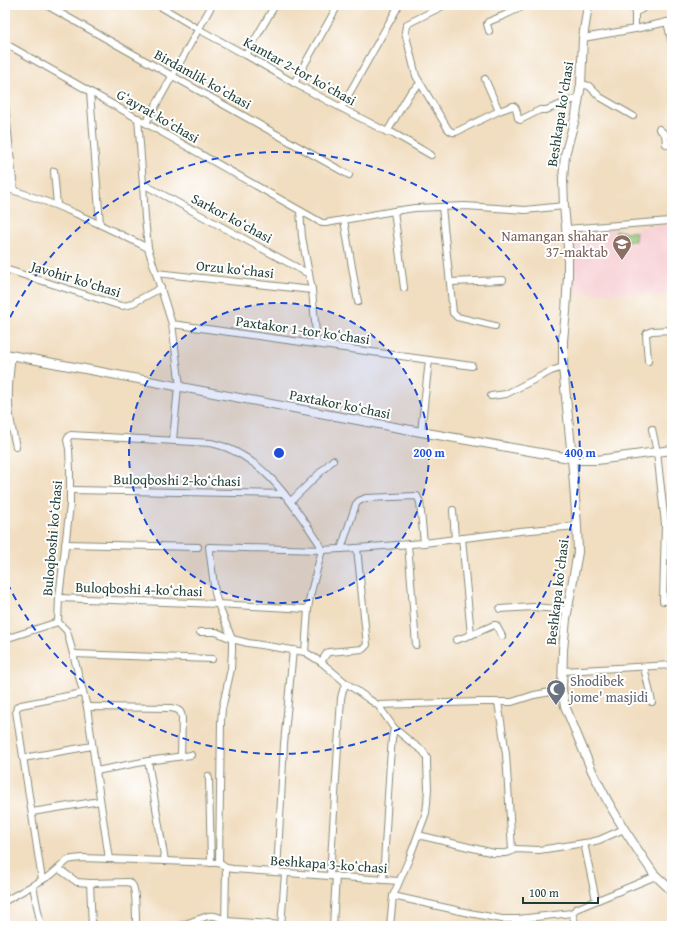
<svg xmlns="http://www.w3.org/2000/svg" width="677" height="931" font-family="'Gentium Book Plus',serif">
<rect width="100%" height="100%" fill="#fff"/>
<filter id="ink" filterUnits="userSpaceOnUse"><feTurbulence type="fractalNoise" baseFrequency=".025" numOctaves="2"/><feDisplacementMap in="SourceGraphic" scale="8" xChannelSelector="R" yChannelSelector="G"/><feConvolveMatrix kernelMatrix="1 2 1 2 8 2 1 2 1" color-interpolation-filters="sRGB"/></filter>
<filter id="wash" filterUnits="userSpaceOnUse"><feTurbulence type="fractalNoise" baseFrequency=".012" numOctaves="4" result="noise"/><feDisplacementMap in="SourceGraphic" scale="16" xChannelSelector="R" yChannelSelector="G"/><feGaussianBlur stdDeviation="0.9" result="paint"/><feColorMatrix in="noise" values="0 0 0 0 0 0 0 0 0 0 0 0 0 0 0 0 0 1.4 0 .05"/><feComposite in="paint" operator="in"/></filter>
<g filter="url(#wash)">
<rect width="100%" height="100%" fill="#f1ddbf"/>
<path fill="#f7cfd3" d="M671,225V295L573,292V231L641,229L642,226Z"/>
<path fill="#98c978" stroke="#5c8356" d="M616,231L636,232L635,241L616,240Z"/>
</g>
<g filter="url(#ink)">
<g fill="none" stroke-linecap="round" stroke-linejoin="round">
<g stroke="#888d7a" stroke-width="8">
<g id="street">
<path d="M46,5L349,175"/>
<path d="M158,5L198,29L246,55L294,83L387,132H389L393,133L431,155"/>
<path d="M442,5L441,7L409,23L406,26L405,32L416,76L448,129C451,132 453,133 456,132L499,111L485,79"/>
<path d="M667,22L672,43"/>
<path d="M635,29V13L636,12L642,9L646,5"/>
<path d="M489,31L487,24L488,22L505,15L526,5"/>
<path d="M583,38L635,29L672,21"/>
<path d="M5,45L6,44L322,223H326L394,211L415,208L465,206L525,210L564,206"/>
<path d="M246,55L275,5"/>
<path d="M294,83L338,5"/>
<path d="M581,84L589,86L600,97L633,116"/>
<path d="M90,92L100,224"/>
<path d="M5,105L14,190"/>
<path d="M341,108L399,5"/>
<path d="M499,111L513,106C517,107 517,114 518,118L520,120L540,110H546L578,98"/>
<path d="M138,118L143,184L145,218L148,248L172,324L180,387"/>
<path d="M146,123L212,5"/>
<path d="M659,129L665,134L666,144L668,145H672"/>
<path d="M387,132L410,93L420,84"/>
<path d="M54,171L57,205"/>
<path d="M143,184L309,274"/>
<path d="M5,188C55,202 102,225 148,248"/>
<path d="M442,207L453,313L457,317L495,326"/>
<path d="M300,211L302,237L312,290L317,344"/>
<path d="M394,211L404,288"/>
<path d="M344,220L358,302"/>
<path d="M566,229L670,221L672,222"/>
<path d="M5,269L121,306L129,305L161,288"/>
<path d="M156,273L312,290"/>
<path d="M450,282L503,280"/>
<path d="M172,324L472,366"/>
<path d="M12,355C10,371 8,387 9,403C9,418 13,433 16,447"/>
<path d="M648,361L646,335L647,333L652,331L672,330"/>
<path d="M491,396L506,394L551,371L563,367"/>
<path d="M652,429L657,452L665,524L663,601L672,600"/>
<path d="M421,432L429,360"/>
<path d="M173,440L178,387"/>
<path d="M70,490L284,494"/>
<path d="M291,501L333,460"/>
<path d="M453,510L455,539"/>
<path d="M462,538L471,635"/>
<path d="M65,544L198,547"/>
<path d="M408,544L416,645"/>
<path d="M341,549L356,504L359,501L366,498L417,496L420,502L424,543"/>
<path d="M59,598L218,604L308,609"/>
<path d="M500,609L534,607L568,610"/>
<path d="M58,622L59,598L70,505V470L69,449L67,440L69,436L71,435L211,443C263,454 292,503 319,543L322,550L310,596L308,609L305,652"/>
<path d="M58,622L67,631L87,707L96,771L109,859"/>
<path d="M200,632H216L232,639L248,643L305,652L321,662L346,683L370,700L378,705L394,728L412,743L423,751L425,754L427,758V764L428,788L427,803L426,813L409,859L393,896L390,926"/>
<path d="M5,639L58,622"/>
<path d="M456,640L471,635L494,625H496L502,636"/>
<path d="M74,654L212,659"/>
<path d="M321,662L327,653L329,652L363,649L367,645L357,548"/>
<path d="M644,667L652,702"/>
<path d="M563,671L672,665"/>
<path d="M498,702L506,754L512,850"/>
<path d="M378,705L480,702H512L534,695L562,690"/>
<path d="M87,707L171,708C179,710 181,710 182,718L181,756"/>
<path d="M23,758L92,746"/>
<path d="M148,761L165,861"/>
<path d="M96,771L148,761L191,755"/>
<path d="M208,776L209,779L211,863"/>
<path d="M32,812L100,801"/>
<path d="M418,835L494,853C499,853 505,854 510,852C512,851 513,850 515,849L539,850L591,842L599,840L624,829"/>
<path d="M584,843L596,900"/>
<path d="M219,863L221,722L222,709L231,669L232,650V639L218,604L215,593L209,547L322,550L357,548L424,543L520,531L577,526"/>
<path d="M59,869L77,882L90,883L128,882C130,883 132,884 133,886C136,892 136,918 136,926"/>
<path d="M277,872L284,744L293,650"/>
<path d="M330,876L341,698L343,690L346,683"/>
<path d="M42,880L16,711L17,707L21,705L83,693"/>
<path d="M383,880L390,762L392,739L394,728"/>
<path d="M90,883L92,926"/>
<path d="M33,886L41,926"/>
<path d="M393,896L469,913L502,919H518L572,913L576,909L656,876"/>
<path d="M5,901L51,875L68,860L73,859L82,858L219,863L226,868L233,869L399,881"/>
<path d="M572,913L576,926"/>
<path d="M179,926L208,916C215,915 220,917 226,921L297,926"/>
<path d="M225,926L226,868"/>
<path d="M281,926L285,873"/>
<path d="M333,926L336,876"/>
</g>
</g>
<g stroke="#888d7a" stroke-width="10">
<g id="secondary">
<path d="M588,5L583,38L581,84L576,115L565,155L563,179L564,206L568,247V275L566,312L563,340V367L572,458L577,526L578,552L566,619L563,650L562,690L565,706L570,718L592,771L608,802L624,829L645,861L654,874L672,891"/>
<path d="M5,354L421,432L581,460H597L672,450"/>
</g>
</g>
<use href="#street" stroke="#fff" stroke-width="6"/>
<use href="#secondary" stroke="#fff" stroke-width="8"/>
</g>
</g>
<circle cx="279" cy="453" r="150" fill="#1d4ed8" fill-opacity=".12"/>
<g fill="none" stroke="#1d4ed8" stroke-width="2" stroke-dasharray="7 5">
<circle cx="279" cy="453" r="150"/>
<path d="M5 328A301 301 0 1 1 5 578"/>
</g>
<defs>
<g id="school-pin" transform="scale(1)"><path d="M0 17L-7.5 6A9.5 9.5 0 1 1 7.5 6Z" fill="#8d6e63" stroke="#fff"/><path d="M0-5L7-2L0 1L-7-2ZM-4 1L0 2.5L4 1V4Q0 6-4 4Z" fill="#fff"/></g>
<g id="mosque-pin" transform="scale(1)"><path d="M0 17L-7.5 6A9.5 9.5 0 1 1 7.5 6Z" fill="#6b7280" stroke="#fff"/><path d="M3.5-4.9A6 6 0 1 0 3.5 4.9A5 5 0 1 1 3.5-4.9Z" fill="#fff"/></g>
</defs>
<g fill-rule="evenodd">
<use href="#school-pin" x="622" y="244"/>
<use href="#mosque-pin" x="556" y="689"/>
</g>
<g text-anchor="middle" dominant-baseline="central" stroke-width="4" stroke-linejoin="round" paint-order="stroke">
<g font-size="14" fill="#1f3d34" stroke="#fff">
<text transform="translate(300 71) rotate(29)">Kamtar 2-tor koʻchasi</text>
<text transform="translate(203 79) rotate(29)">Birdamlik koʻchasi</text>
<text transform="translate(560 114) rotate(-81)">Beshkapa ko'chasi</text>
<text transform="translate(158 116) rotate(30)">Gʻayrat koʻchasi</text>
<text transform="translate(232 218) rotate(28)">Sarkor koʻchasi</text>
<text transform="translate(235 269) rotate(6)">Orzu koʻchasi</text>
<text transform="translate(76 279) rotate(17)">Javohir ko'chasi</text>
<text transform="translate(303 330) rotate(8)">Paxtakor 1-tor koʻchasi</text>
<text transform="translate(340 404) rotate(11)">Paxtakor koʻchasi</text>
<text transform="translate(177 480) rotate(1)">Buloqboshi 2-koʻchasi</text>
<text transform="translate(52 538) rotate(-85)">Buloqboshi koʻchasi</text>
<text transform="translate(139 589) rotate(2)">Buloqboshi 4-koʻchasi</text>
<text transform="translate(557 592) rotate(-83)">Beshkapa ko'chasi</text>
<text transform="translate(329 864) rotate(4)">Beshkapa 3-koʻchasi</text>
</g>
<g font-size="14" fill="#785e54" stroke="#fff" text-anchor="end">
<text x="608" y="236">Namangan shahar<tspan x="608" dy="16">37-maktab</tspan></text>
</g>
<g font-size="14" fill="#5b616d" stroke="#fff" text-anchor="start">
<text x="570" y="681">Shodibek<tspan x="570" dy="16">jome' masjidi</tspan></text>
</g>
</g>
<circle cx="279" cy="453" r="6" fill="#1d4ed8" stroke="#fff" stroke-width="2"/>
<g font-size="12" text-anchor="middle" font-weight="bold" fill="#1d4ed8" stroke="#fff" stroke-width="4" stroke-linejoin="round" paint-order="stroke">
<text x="429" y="457">200 m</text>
<text x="580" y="457">400 m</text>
</g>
<rect width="677" height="931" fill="none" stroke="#fff" stroke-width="20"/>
<path d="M523 897v6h75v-6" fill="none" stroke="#1f3d34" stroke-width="2"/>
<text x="529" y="897" font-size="12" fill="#1f3d34" stroke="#ffffff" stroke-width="3" paint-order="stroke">100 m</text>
</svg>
